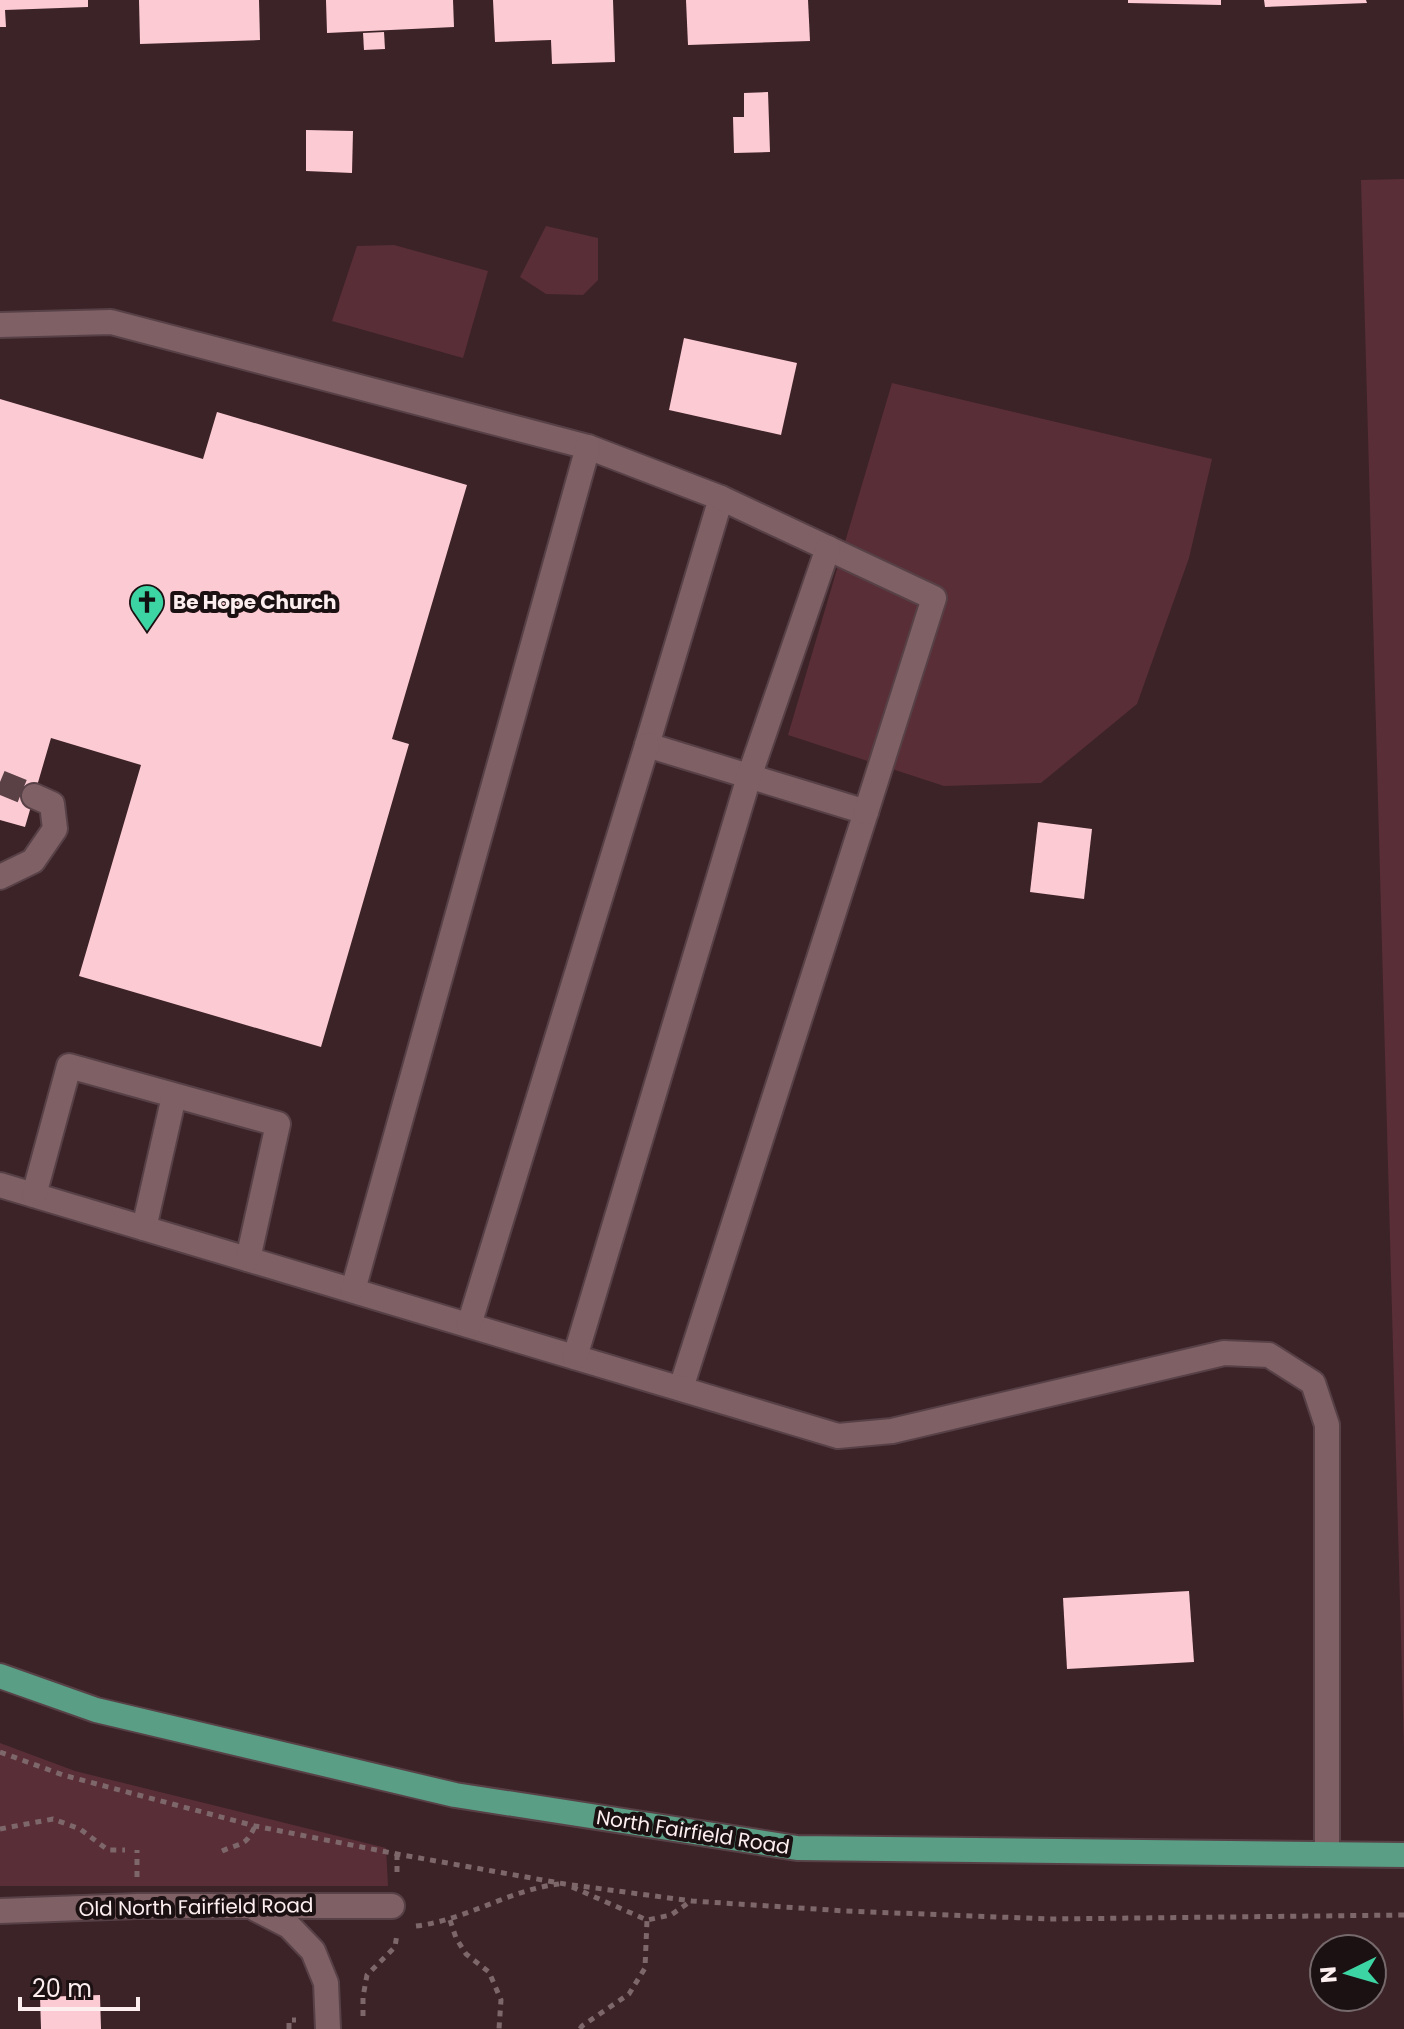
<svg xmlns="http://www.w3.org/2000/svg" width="1404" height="2029" font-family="Poppins,sans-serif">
<rect width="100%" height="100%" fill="#3c2328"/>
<g fill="#592e37">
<path d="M1404,179V1749L1361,180Z"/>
<path d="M546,226L598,238V280L583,295L546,294L520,277Z"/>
<path d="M394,245L488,271L463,358L332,321L357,246Z"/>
<path d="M892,383L1212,459L1189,558L1137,704L1041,783L944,786L788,735Z"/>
<path d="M0,1743L75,1771L386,1848L388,1886H0Z"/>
</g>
<g fill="#fccad2">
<path d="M0,0H88V7L5,10L6,27H0Z"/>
<path d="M139,0H259L260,40L140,44Z"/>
<path d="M326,0H453L454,27L327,33Z"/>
<path d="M493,0H613L615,62L552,64L551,40L495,42Z"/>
<path d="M686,0H808L810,41L688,45Z"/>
<path d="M1128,0H1221V5L1128,3Z"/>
<path d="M1264,0H1366L1367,3L1265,7Z"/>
<path d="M384,32L385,49L364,50L363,33Z"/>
<path d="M768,92L770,152L734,153L733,117H744V93Z"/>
<path d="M306,130L353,131L352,173L306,171Z"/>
<path d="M684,338L797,363L781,435L669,410Z"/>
<path d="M0,399L203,459L217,412L467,485L392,739L409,744L321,1047L79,976L141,765L51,738L25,827L0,820Z"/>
<path d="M1038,822L1092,829L1084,899L1030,892Z"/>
<path d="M1189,1591L1194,1662L1067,1669L1063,1598Z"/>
<path d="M100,1995L101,2029H41L40,1997Z"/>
</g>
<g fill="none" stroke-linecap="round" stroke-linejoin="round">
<path stroke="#594146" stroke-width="24" stroke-dasharray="24 12" stroke-linecap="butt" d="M0,782L34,796"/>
<g stroke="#574147" stroke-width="28">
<g id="minor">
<path d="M0,325L111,322L588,447L721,498L647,745L866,812L681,1388"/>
<path d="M721,498L934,598L866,812"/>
<path d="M0,877L33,861L55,829L52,804L34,796"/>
<path d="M0,1185L838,1436L892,1431L1224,1353L1269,1355L1313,1383L1327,1425V1854"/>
<path d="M34,1195L69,1066L278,1124L248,1259"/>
<path d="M144,1228L174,1096"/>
<path d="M353,1290L588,447"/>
<path d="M469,1325L647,745"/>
<path d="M575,1357L749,777L828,548"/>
<path d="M256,1909L289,1926L313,1951L326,1983L328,2029"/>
<path d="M0,1911L137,1906H392"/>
</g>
</g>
<g stroke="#574147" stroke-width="28">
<path id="major" d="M0,1676L96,1710L455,1795L797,1848L1404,1855"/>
</g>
<g stroke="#7d676b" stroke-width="5" stroke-dasharray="6 6" stroke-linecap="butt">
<path d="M0,1752L63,1775L255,1826L397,1854L565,1884L692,1901L846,1911L1050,1919L1404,1915"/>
<path d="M0,1829L53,1819L80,1829L108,1850H125"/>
<path d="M222,1851C241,1842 245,1848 255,1826"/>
<path d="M397,1854V1877"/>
<path d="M137,1877V1850"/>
<path d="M572,1887L647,1920L671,1915L691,1901"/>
<path d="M450,1920L456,1938L466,1954L489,1972L501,2000L499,2029"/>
<path d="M416,1926C466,1920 509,1890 559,1884"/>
<path d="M363,2016V1997L367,1975L395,1947L397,1934"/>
<path d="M289,2029V2020H296"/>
<path d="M580,2029L582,2026L629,1994L645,1968L647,1920"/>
</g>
<use href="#minor" stroke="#7e6065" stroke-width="24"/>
<use href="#major" stroke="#5a9e85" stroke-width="24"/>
</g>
<defs>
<g id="church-pin" transform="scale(1.8)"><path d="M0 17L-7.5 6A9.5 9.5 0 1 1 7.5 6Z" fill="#3dd4a3" stroke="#1b1012"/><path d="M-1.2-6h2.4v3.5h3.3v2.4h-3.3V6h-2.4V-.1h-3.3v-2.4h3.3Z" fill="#111"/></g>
</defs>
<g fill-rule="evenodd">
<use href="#church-pin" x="147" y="602"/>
</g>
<g text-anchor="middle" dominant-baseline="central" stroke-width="8" stroke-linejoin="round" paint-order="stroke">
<g font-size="20" font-weight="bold" fill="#fdeef0" stroke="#1b1012" text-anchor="start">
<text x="173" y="602">Be Hope Church</text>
</g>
<g font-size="20" fill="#fdeef0" stroke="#1b1012">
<text transform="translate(693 1832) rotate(9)">North Fairfield Road</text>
<text transform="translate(196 1907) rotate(-1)">Old North Fairfield Road</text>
</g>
</g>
<g transform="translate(1348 1973) rotate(265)"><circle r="38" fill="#1b1012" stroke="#75696b" stroke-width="2"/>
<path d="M0-6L14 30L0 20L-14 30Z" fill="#3dd4a3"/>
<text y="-12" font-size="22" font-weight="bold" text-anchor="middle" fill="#fdeef0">N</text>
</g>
<path d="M20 1997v12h118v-12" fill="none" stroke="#fdeef0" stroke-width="4"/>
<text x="32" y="1997" font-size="24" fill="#fdeef0" stroke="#1b1012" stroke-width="6" paint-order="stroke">20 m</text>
</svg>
